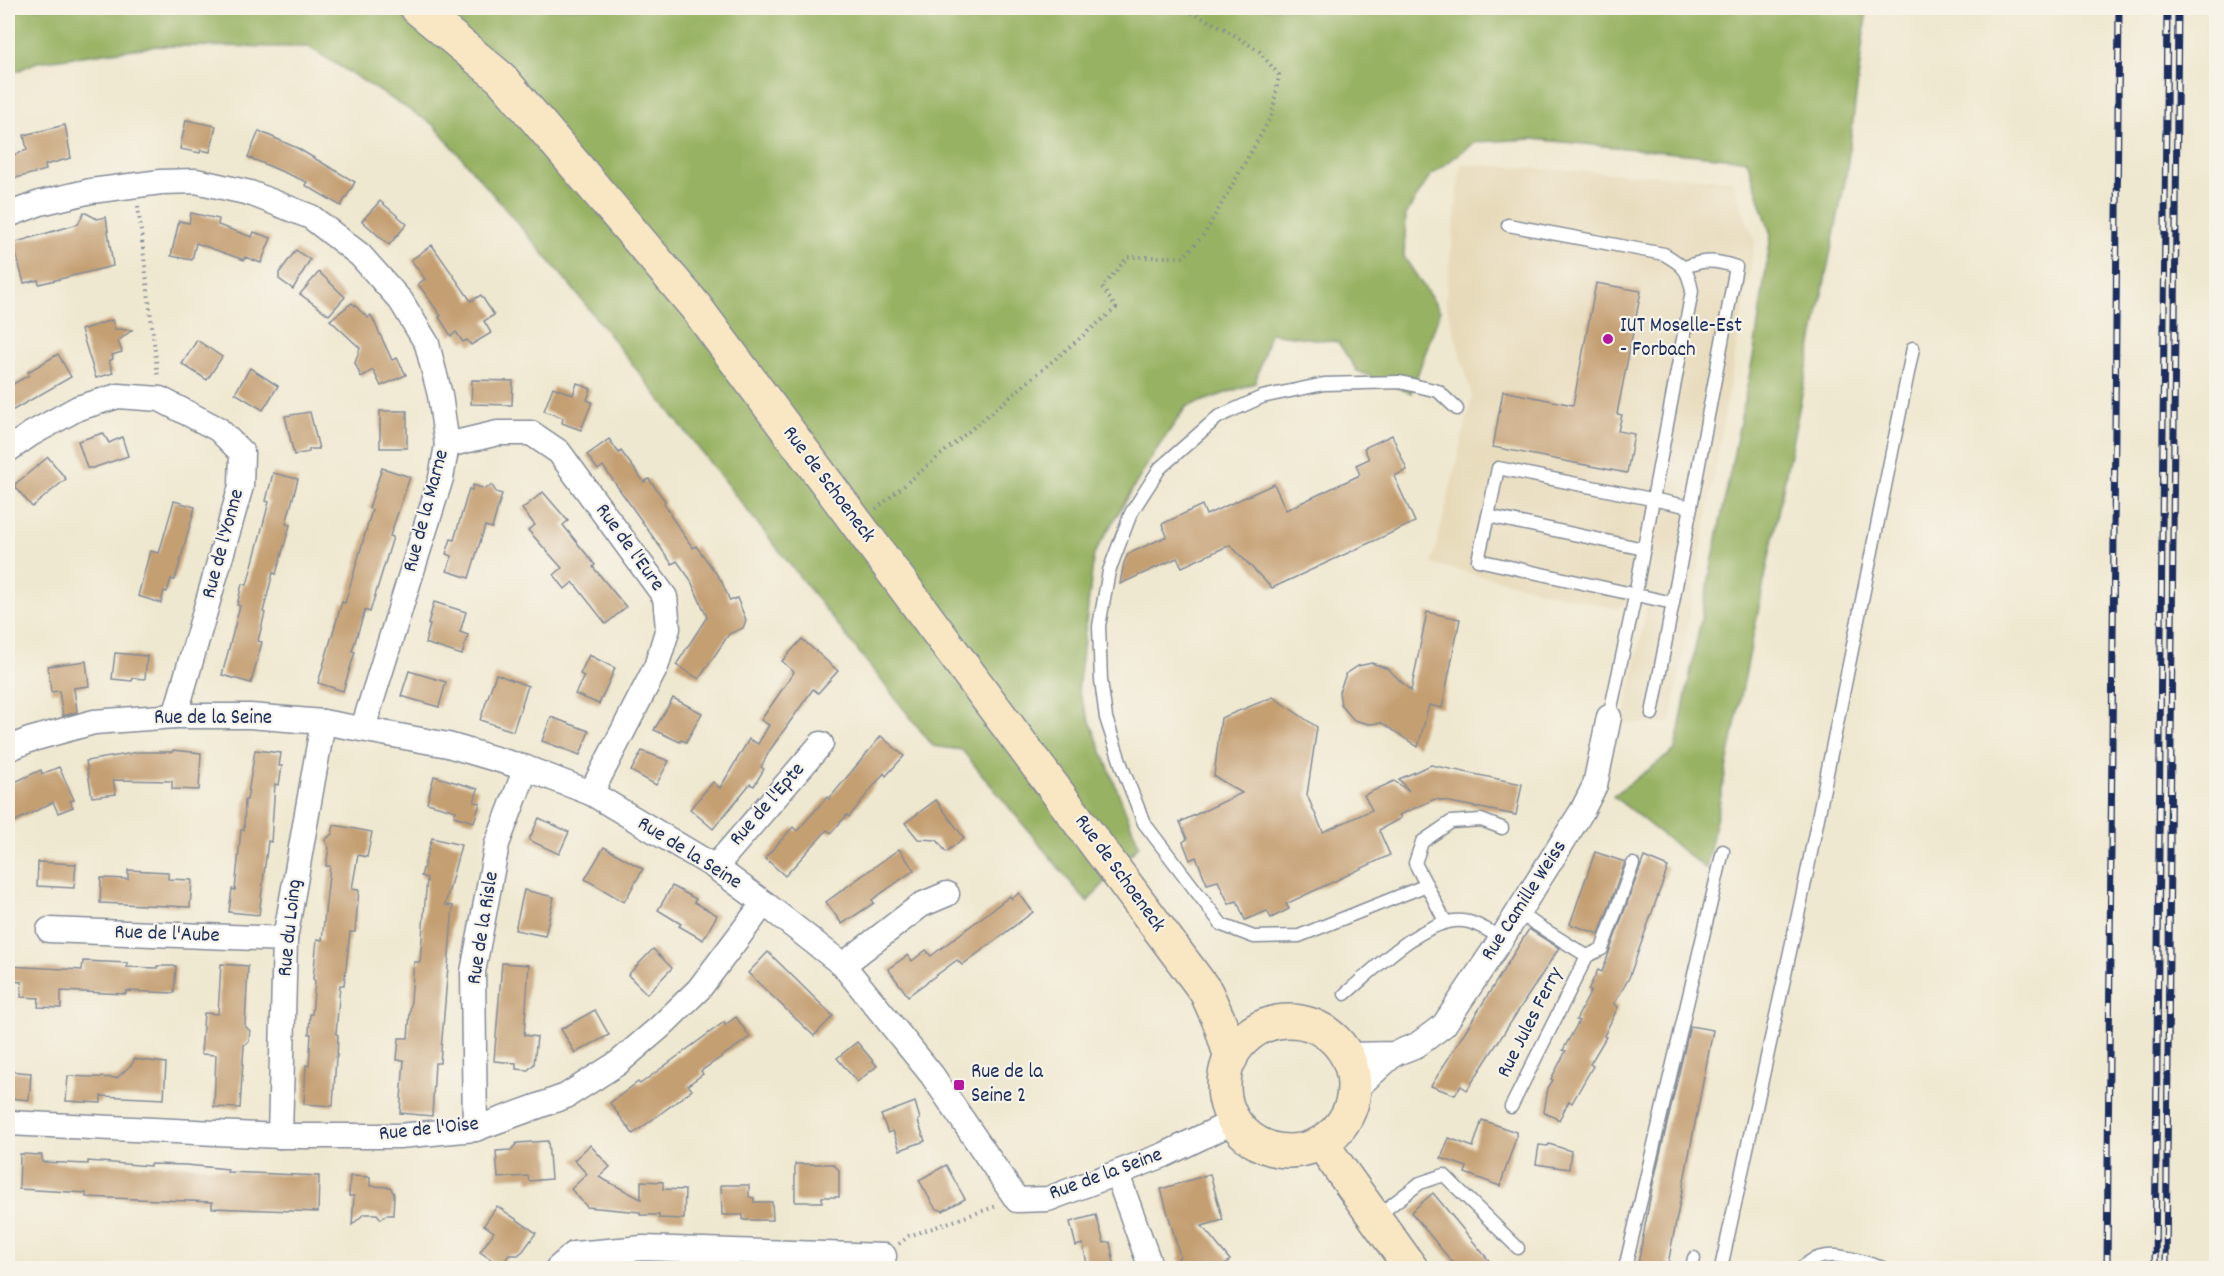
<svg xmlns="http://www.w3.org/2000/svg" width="2224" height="1276" font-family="Dekko,sans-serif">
<rect width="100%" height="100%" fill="#f7f3e8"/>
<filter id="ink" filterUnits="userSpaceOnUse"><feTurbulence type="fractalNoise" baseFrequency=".0167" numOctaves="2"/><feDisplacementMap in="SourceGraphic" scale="12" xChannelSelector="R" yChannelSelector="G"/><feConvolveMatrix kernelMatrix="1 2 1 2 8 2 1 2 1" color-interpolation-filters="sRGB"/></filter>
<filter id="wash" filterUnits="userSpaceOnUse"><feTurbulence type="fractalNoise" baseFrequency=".008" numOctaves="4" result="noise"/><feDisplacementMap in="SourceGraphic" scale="24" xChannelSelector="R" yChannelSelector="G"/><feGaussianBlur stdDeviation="1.35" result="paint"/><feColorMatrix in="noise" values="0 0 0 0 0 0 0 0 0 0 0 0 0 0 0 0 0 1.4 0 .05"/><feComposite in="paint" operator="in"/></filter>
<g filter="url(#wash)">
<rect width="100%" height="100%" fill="#efe8d0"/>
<path fill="#e7daba" d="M1461,164L1732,180L1755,242L1671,723L1623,724L1649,596L1636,595L1618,609L1432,564L1472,396L1445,301Z"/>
<path fill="#98b263" stroke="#5a7060" stroke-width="1.5" d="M8,8H1867L1846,176L1706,869L1613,796L1675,750L1754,352L1771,235L1747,160L1533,139L1475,142L1430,176L1406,214L1404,257L1440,311L1411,393L1357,371L1338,342L1270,333L1255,383L1186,407L1154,453L1094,554L1078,691L1139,845L1087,902L962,750L933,746L570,285L434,125L309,47L157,46L37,62L8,75Z"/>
<g id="blocks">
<g fill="#c49f72">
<path d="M186,120L216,126L210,152L201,150L200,153L180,149Z"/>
<path d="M65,125L71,158L45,165L46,170L8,180V157L27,150L24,135Z"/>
<path d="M259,131L297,148L355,182L341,206L305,185L307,182L248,157Z"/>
<path d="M380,201L407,224L389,245L362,221Z"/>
<path d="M84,212L97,219L106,217L113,266L39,284L38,280L24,283L13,243L78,224Z"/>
<path d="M191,213L219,219L218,225L252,237L254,232L271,238L261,263L245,257L244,260L196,243L192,260L171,256L179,221L189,223Z"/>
<path d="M432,245L471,301L481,295L494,315L484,321L491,333L471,345L467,340L463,342L456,332L451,336L439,317L441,316L418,284L425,279L411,260Z"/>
<path d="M296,250L310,260L293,289L279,279V273Z"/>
<path d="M319,272L345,297L329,315L300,294Z"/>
<path d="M1596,283L1641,291L1617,414L1622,415L1618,431L1634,434L1627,473L1493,447L1503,391L1573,405Z"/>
<path d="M352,303L368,318L371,315L392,360L397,358L406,375L381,386L373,370L361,377L355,363L360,348L330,320Z"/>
<path d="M112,320L115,329L132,330L118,341L122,352L112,355L113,359L109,361L113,373L96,378L81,330Z"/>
<path d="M197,340L222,357L207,380L182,364Z"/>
<path d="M58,354L71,377L8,413V387L29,375L28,372Z"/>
<path d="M250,368L278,386L263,410L235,393Z"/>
<path d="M472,380L513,381L512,405L471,404Z"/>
<path d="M577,383L591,389L587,400L592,402L581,430L562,423L563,418L544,411L553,387L573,395Z"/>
<rect x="380" y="411" width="27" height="37"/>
<path d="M310,412L319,449H309V452L294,455L285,416Z"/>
<path d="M103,433L109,443L122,437L128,456L93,468H87L78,441Z"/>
<path d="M1392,435L1407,470L1394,476L1415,522L1272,588L1230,545L1182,567L1177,558L1120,584L1124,563L1128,554L1167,536L1162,524L1202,505L1206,515L1274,484L1286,510L1360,475L1356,465L1369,459L1364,448Z"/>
<path d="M609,439L619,453L621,451L644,482L649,479L665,501L664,504L671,514L670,515L693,548L696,546L721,580L730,601L737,598L746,620L743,628L729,634L699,679L676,665L707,617L690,579L677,561L672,564L603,466L598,470L587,455Z"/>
<path d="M48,457L66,479L32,507L14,485Z"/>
<path d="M382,468L410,477L390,536L393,537L370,612L365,610L352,651L355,652L343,691L318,683L342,602L345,603L355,569L372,510L369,508Z"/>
<path d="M273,473L298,479L286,524L290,525L276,574L273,573L263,612L265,613L258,641L262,642L251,683L222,675L240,606L237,605L242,584L247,585L269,502L266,501Z"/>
<path d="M473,485L485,489L492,485L496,492L502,494L492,528L485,526L469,578L447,571L452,556L446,554L451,539L454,540L469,489L472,490Z"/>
<path d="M543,492L568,521L563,525L595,565L593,567L626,607L606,624L573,582L565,589L554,575L562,568L528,530L535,525L522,509Z"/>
<path d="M174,501L195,507L175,580L171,579L167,592L164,591L161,603L138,596L150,551L159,553Z"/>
<path d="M434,602L466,612L460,632L468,635L462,655L425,643L430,625L428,624Z"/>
<path d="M1427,612L1460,619L1442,708L1429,705L1418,747L1382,723L1369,724L1354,720L1341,705L1339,692L1346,674L1358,666L1372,663L1388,669L1411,691Z"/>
<path d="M802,639L838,671L818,693L813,689L770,750L761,767L764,769L754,786L750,784L713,829L690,809L713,782L720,788L749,739L758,744L769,725L761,720L794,672L782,661Z"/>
<path d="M115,653L147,656L145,679L133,678L132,681L112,679Z"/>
<path d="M589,655L615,668L599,704L575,694L584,676L580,674Z"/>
<path d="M86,661L89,686L74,688L77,712L63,716L59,691L51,692L48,666Z"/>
<path d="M409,671L446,682L439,707L401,696Z"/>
<path d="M496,674L528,686L513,731L480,720Z"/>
<path d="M1273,697L1317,727L1307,795L1323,832L1372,810L1364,795L1394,781L1409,791L1399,779L1431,765L1522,784L1516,815L1435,799L1399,815L1401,818L1379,830L1390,855L1286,904L1289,909L1271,918L1267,911L1245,920L1237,901L1229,904L1218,881L1207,884L1196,857L1190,860L1183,842L1187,839L1180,822L1242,793L1214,776L1221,718Z"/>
<path d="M673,698L702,713L686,742L681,740L680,742L654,730Z"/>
<path d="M551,717L589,731L580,755L542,741Z"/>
<path d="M881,736L904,756L886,776L884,773L849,817L847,815L831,833L827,830L785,876L765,858L793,827L797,831L827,797L829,799Z"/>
<path d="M173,750L201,753L199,790L172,789V781L113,780L116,794L92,797L86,761L139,752H173Z"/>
<path d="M255,750L281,753L279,766H282L279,785L275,784L271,842L268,841L259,915L229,912L232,889L235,890L241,830H244L245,800H247Z"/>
<path d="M642,751L669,761L656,785L631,771Z"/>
<path d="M59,767L74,800L70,801L73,807L58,813L53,802L8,825V785L41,770L42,774Z"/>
<path d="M434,776L478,789L474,802L480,803L474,822L454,816L456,811L427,803Z"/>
<path d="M936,800L964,838L946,852L937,840L918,839L905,823Z"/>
<path d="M539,818L569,832L559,854L529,840Z"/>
<path d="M334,825L372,832L367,857L358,855L352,889L359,890L355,932H350L344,985H340L336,1034L338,1035L337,1057H336L333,1106L304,1104L306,1065L309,1066L311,1034H309L310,1014H312L315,981L313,979L317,939L322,940L330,866H326L329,848L325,840L332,834Z"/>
<path d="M432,838L461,845L445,905L453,906L440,1063H435L432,1116L400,1113L404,1060H397L399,1038H408L414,962H420L427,878L421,876Z"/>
<path d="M604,847L643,869L624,902L585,879Z"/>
<path d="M899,849L914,870L872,900L874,903L842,924L826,902Z"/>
<path d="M1595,852L1625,862L1599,934L1570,924Z"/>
<path d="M1644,857L1668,867L1629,978L1614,1004L1618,1007L1604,1036L1606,1037L1590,1064L1593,1066L1572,1103L1569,1101L1559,1120L1544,1112L1548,1088L1553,1080L1551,1079L1566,1051L1563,1050L1579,1021L1576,1020L1591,991L1588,990L1598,970L1602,972Z"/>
<path d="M38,862L76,864L74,888L37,886Z"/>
<path d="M128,870L168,872V879L192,880L190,907L100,903L101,878L128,879Z"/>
<path d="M672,886L696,899L694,902L717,915L703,940L679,926L681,924L658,910Z"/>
<path d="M524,890L554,897L545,936L515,930Z"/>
<path d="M1019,893L1033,912L962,965L957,960L908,996L888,969L908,955L912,961L926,950L931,956L1010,896L1012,899Z"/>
<path d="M1529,929L1559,948L1467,1090L1461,1086L1455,1095L1431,1086Z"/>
<path d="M653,949L672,968L647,994L628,975Z"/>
<path d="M768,952L833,1016L814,1036L748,973Z"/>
<path d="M83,961L128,963L127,967L157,968V966H176L174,993L126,991V994L61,991V1008L38,1007L39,998L21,997L22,982L8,981V966L82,970Z"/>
<path d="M502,963L529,965L524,1035L537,1037L534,1064L528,1070L516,1069V1063L494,1061Z"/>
<path d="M221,964L248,966L245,1026L250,1031L249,1041L244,1045L240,1108L214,1107L216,1055L201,1054L204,1013L218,1014Z"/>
<path d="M595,1010L609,1035L575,1053L561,1029Z"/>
<path d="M736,1017L750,1037L701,1071L703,1074L688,1085L692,1090L633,1134L610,1103L638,1082L640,1084L724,1022L725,1025Z"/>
<path d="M1690,1026L1713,1030L1667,1269H1637L1652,1188Z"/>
<path d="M857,1042L877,1066L857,1082L837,1058Z"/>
<path d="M134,1059L166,1063L164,1099L101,1096V1103L66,1101L68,1076L117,1078L133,1063Z"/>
<path d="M8,1071L31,1073L29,1100L8,1098Z"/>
<path d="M915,1102L920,1119L918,1121L925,1141L900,1150L893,1131L888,1133L881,1115Z"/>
<path d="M1482,1120L1516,1132V1138L1500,1186L1465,1173L1467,1167L1441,1158L1449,1138L1473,1147Z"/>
<path d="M548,1141L551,1179L529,1181L528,1176L498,1178L496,1151L511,1150L517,1143Z"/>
<path d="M1549,1144L1571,1151L1569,1169L1536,1164L1539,1145L1548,1146Z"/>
<path d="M590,1145L610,1167L599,1177L641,1199V1181L663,1182V1189L685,1190L684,1219L659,1218V1215H640V1212L587,1207L571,1189L587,1174L574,1160Z"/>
<path d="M20,1154L42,1155V1162L88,1164V1161L150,1166V1164L186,1165L228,1169L227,1172L319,1176L318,1212L212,1208V1202L86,1197V1193L19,1189Z"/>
<path d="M795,1164H833L839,1170V1197H822V1202H795Z"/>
<path d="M946,1165L965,1199L943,1211L935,1208L919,1180Z"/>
<path d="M1210,1174L1223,1220L1202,1226L1230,1260L1220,1269H1186L1178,1258L1180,1256L1161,1189Z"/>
<path d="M350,1176L370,1177V1186L390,1187L394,1194L393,1215H386L381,1219L377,1214H364L352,1225L354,1196H349Z"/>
<path d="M721,1185H749V1197L754,1198V1202H772L773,1220H743V1215H722Z"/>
<path d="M1433,1193L1496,1269H1458L1411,1212Z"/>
<path d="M497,1206L536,1233L523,1251L518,1255H509L501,1266L480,1252L494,1232L484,1225Z"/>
<path d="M1096,1215L1104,1243L1110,1242L1115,1269H1088L1083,1244L1076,1246L1070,1222Z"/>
</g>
</g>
</g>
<g filter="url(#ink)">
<use href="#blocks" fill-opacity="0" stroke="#858c97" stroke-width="1.5"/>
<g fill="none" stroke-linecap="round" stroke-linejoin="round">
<g stroke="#858c97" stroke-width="15">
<g id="service">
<path d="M1508,225L1664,254C1683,265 1688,269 1692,291L1633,606L1609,717"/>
<path d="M1488,516L1478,560L1673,603"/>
<path d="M1644,549L1488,516L1498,468L1691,507"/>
<path d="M1652,714L1736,267C1716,260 1703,259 1683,268"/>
<path d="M1427,885L1299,936L1254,937L1222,925L1144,823L1122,767L1106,718L1101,680L1099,626L1109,571L1131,513L1160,468L1218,417L1262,397L1324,384L1400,382L1438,391L1457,409"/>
<path d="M1445,921L1415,863L1422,842L1451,822L1481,820L1502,828"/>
<path d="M1587,956L1602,949L1633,864"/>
<path d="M1345,994C1374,970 1430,911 1469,922C1480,925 1492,933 1502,938"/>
<path d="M1511,1107L1587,956L1518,913"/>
<path d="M1377,1216L1420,1183L1444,1175L1518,1248"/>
<path d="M1625,1268L1723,851"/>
<path d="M1692,1268L1694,1258"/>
<path d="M1721,1268L1803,892L1913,348"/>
<path d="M1802,1268C1824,1245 1857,1260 1883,1268"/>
</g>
</g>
<g stroke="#858c97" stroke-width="27">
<g id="minor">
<path d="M8,215L40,203L91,191L161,182L196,181L250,193L311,217L360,255L401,301L427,344L440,395L447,445L441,478L363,728"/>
<path d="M447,445L498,433H531L559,452L665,597L668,628L656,667L591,793"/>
<path d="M8,450L31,434L78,408L118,396L160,399L218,429L242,453L241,486L175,716"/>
<path d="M8,749L29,740L94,722L175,716H250L323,722L448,745L526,768L591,793L715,867L764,903L843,965L932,1075L1017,1200L1048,1199L1164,1155L1233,1122"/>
<path d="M715,867L821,744"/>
<path d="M49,930L285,939"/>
<path d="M843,965L921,905L947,894"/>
<path d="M1347,1055L1394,1054L1417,1045L1444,1025L1502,938L1582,811L1595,785L1609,717"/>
<path d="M1353,1091L1394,1054"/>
<path d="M8,1123L280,1136H399L475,1129L566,1096L618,1063L660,1027L699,989L764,903"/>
<path d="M475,1129L473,972L497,844L526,768"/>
<path d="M280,1136L285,939L323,722"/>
<path d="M1117,1174L1151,1268"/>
<path d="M558,1268L574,1254L643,1248L884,1256"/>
</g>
</g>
<g stroke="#858c97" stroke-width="36">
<g id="secondary">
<path d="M417,8L501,78L695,306L1206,992L1220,1023L1231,1058"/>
<circle cx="1289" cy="1086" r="65"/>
<path d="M1322,1144L1411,1268"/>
</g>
</g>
<g stroke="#858c97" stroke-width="4" stroke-dasharray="1.5 4.5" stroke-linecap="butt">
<path d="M138,206L158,377"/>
<path d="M876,509L1116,308L1102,287L1128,257H1184L1205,233L1272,115L1279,75L1259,51L1225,29L1182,8"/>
<path d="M899,1244L909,1236L997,1206"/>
</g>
<use href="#service" stroke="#fff" stroke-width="12"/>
<use href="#minor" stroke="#fff" stroke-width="24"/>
<use href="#secondary" stroke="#f9e7c3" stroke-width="33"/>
<g stroke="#1b2f5e" stroke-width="7">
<g id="rail">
<path d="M2107,1268L2119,8"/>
<path d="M2155,1268L2167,8"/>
<path d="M2166,1268L2178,8"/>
</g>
</g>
<use href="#rail" stroke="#f7f3e8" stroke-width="4.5" stroke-dasharray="14" stroke-linecap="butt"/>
</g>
</g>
<g fill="#b5179e" stroke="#f7f3e8" stroke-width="2">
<circle cx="1608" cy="339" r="6"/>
<rect x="953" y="1079" width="12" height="12" rx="3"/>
</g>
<g text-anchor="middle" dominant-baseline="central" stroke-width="4.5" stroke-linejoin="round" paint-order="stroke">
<g font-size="21" fill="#1b2f5e" stroke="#f7f3e8" text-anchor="start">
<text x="1620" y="327">IUT Moselle-Est<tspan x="1620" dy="24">- Forbach</tspan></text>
<text x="971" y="1073">Rue de la<tspan x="971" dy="24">Seine 2</tspan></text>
</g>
<g font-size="21" fill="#1b2f5e" stroke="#f7f3e8">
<text transform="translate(828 485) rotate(53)">Rue de Schoeneck</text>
<text transform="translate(427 511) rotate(-75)">Rue de la Marne</text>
<text transform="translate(224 544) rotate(-75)">Rue de l'Yonne</text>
<text transform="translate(629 548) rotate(54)">Rue de l'Eure</text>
<text x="213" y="719">Rue de la Seine</text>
<text transform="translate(768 805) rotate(-49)">Rue de l'Epte</text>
<text transform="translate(689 854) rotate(32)">Rue de la Seine</text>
<text transform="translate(1119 874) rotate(54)">Rue de Schoeneck</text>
<text transform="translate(1525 901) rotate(-57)">Rue Camille Weiss</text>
<text transform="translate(291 928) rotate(-84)">Rue du Loing</text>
<text transform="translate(484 928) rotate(-81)">Rue de la Risle</text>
<text transform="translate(167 935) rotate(2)">Rue de l'Aube</text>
<text transform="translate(1531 1023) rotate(-63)">Rue Jules Ferry</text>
<text transform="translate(429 1130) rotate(-6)">Rue de l'Oise</text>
<text transform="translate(1106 1175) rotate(-20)">Rue de la Seine</text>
</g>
</g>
<rect width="2224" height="1276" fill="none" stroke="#f7f3e8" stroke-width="30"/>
</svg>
